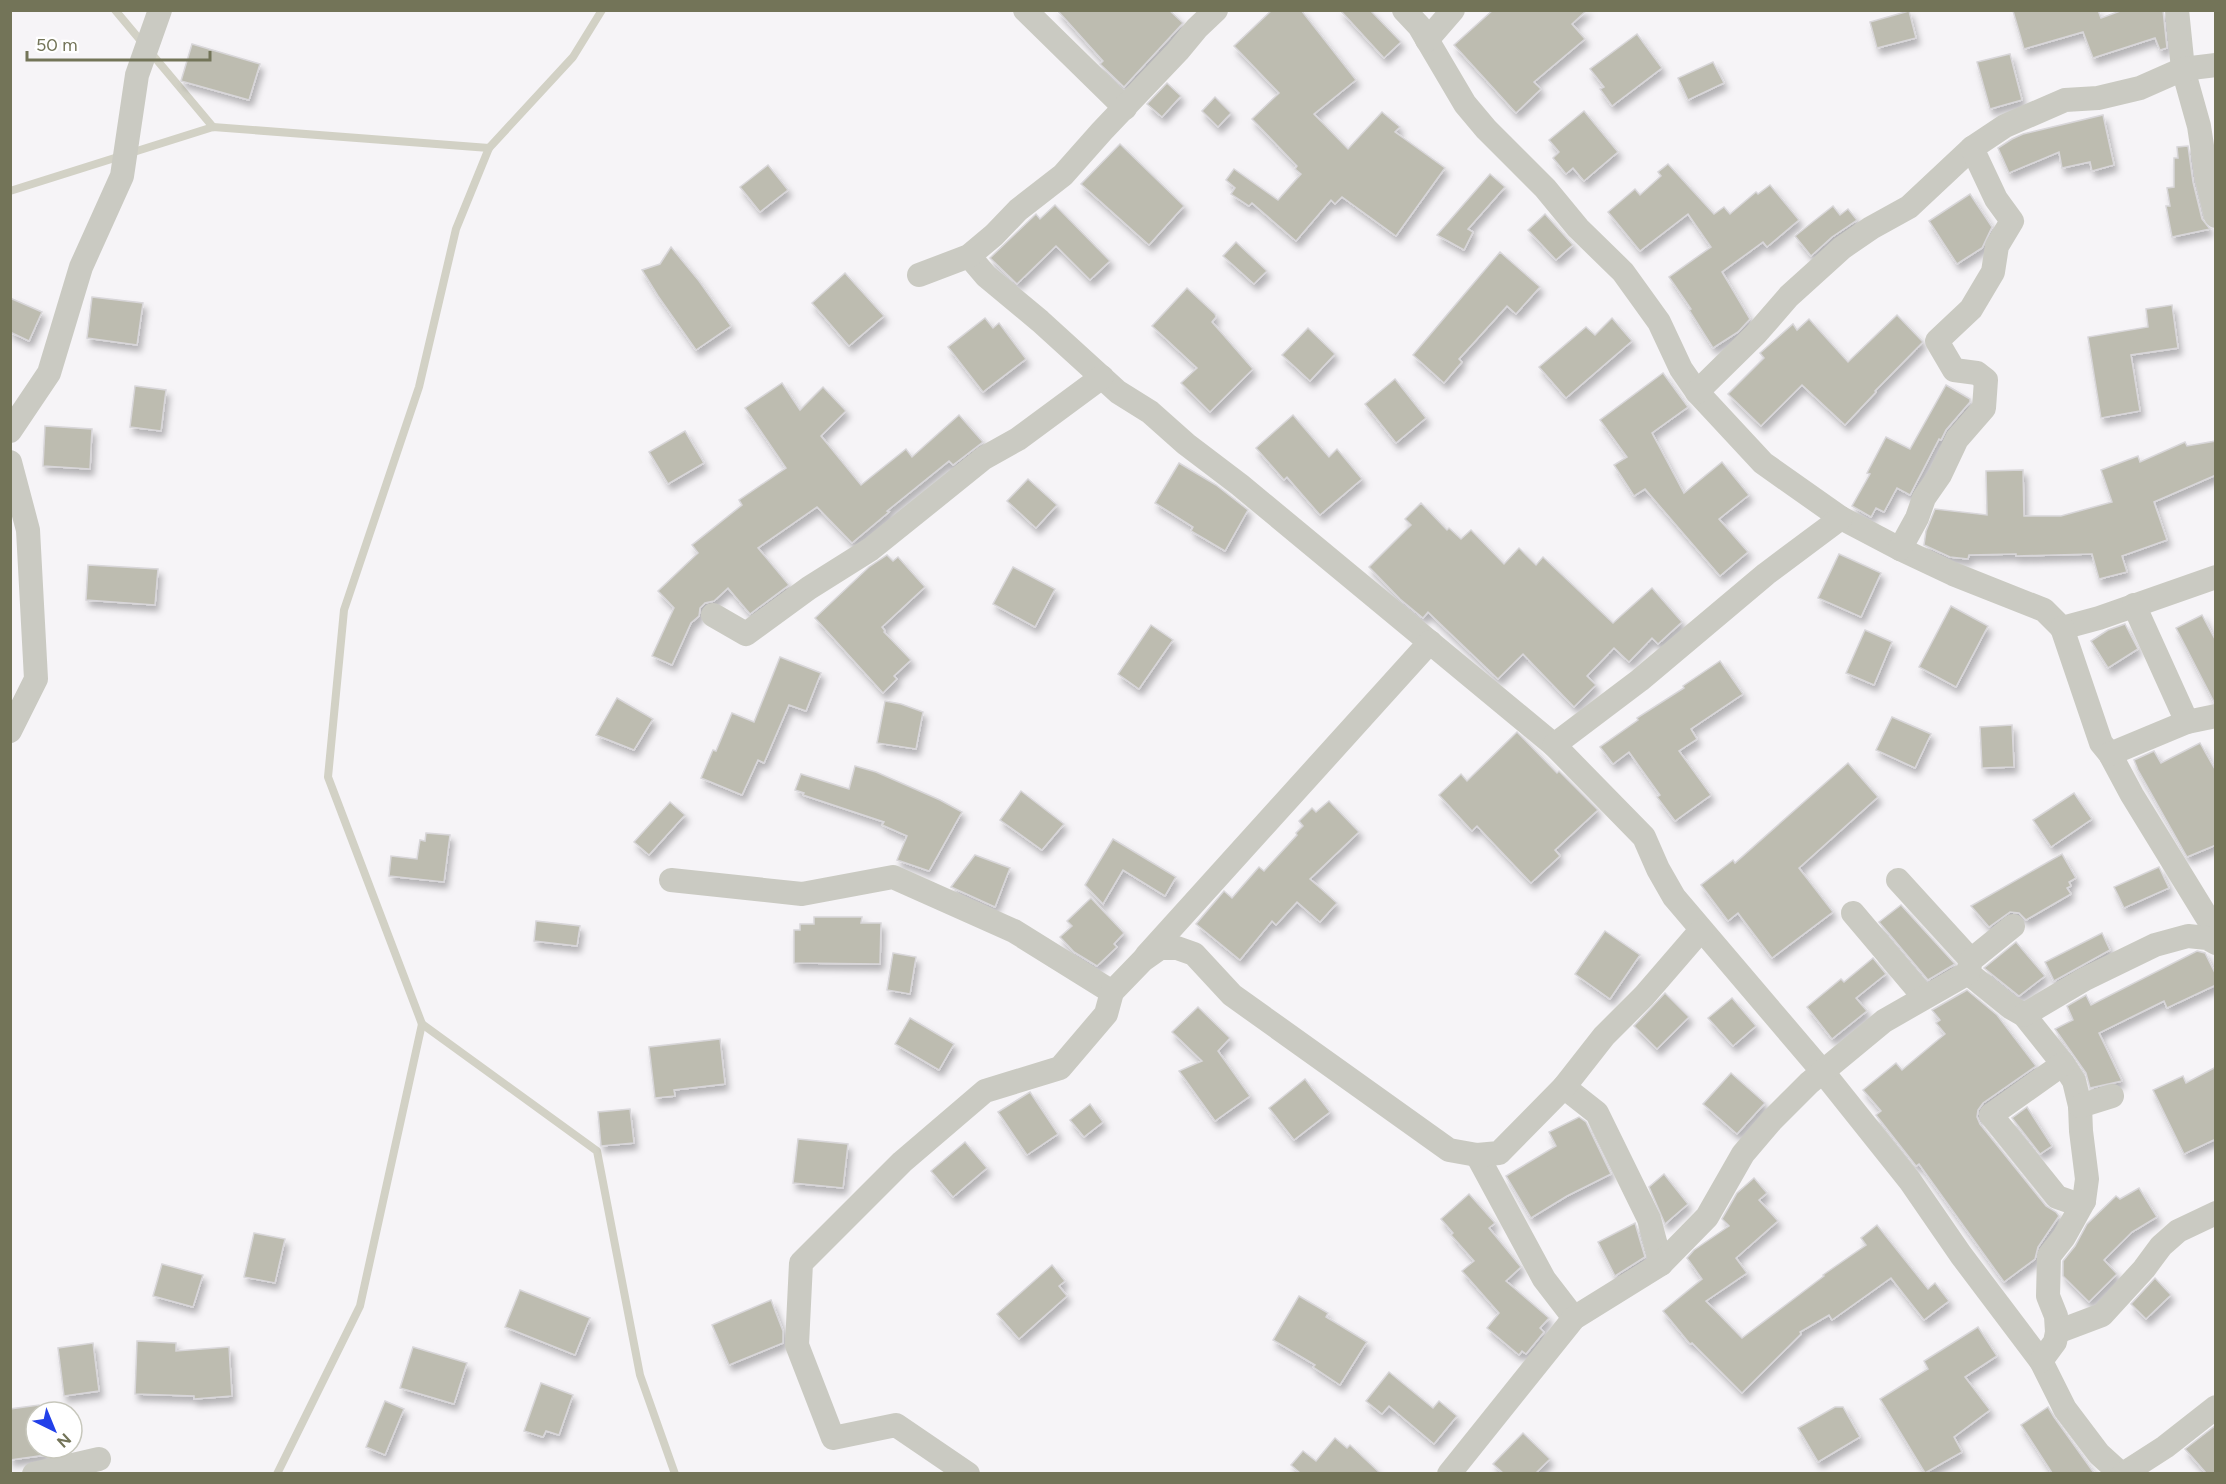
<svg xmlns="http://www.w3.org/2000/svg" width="2226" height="1484" font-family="Figtree,sans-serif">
<defs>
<filter id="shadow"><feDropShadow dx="3.5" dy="6" stdDeviation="3" flood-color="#0004"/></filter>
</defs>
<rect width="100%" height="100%" fill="#f6f4f7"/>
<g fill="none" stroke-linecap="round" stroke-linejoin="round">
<g stroke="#d2d1c5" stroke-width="8">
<path d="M115,10L213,127"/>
<path d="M10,191L213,127L489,148L573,57L602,10"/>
<path d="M422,1024L597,1151L640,1375L675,1474"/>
<path d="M277,1474L360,1306L422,1024L328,777L344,610L419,387L456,229L489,148"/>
</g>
</g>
<g fill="#bdbcb0" stroke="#d8d6d9" stroke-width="1.5" filter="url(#shadow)">
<path d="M1057,10H1169L1183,23L1124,87L1100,64L1103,61Z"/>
<path d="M1272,10H1301L1356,80L1314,114L1348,149L1382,112L1400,127L1395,132L1445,168L1396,236L1342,197L1335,204L1331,200L1296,241L1252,203L1249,206L1231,194L1235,188L1226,180L1234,169L1278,200L1301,174L1295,169L1297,166L1252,119L1279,93L1234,46Z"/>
<path d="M1340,10H1370L1401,42L1384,58Z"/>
<path d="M1493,10H1587L1572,24L1585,39L1534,82L1541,89L1516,113L1454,45Z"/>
<path d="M2098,10L2101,18L2123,10H2163L2167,48L2160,50L2155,38L2093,58L2083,32L2024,49L2013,11Z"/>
<path d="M1909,11L1916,38L1877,48L1870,22Z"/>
<path d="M1637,34L1662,68L1612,106L1600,89L1604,87L1590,69Z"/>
<path d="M192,44L260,64L249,100L181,81Z"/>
<path d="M2010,54L2022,100L1990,109L1977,62Z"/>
<path d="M1713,62L1724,83L1688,100L1678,78Z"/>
<path d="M1167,83L1181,96L1162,117L1147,104Z"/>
<path d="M1215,97L1231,113L1218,127L1202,111Z"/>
<path d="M1584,111L1618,152L1584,181L1573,168L1566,174L1553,158L1559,152L1549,140Z"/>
<path d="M2103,115L2114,165L2092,171L2090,162L2062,168L2059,152L2009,173L1998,148L2012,139L2023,134Z"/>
<path d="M1120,144L1184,206L1149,245L1081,184Z"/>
<path d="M2188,146L2193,182L2202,219L2210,229L2172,237L2166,206H2170L2167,188L2174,187V158H2178L2177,147Z"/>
<path d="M1668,164L1714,214L1724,207L1730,214L1756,192L1758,194L1770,185L1799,220L1767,247L1763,242L1722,272L1750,319L1738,332L1713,348L1689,310L1691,309L1669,277L1711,247L1688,214L1640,251L1608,212L1635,189L1640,195L1661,176L1658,172Z"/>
<path d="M768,165L788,190L760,212L740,187Z"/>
<path d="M1490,174L1505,187L1468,229L1473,232L1464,250L1437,235Z"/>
<path d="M1970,194L1992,227L1982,248L1957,264L1929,221Z"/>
<path d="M1055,205L1110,261L1090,280L1056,246L1017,284L990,258L1036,214L1040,219Z"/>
<path d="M1833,206L1840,215L1848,209L1857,220L1832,237L1811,256L1795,236Z"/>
<path d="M1545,214L1573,245L1556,260L1528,230Z"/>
<path d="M1236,242L1267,271L1254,284L1223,256Z"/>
<path d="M671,247L699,281L731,326L696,350L658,296L642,270L660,264Z"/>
<path d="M1500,252L1540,287L1516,314L1507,306L1459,359L1462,362L1444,383L1413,355Z"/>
<path d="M845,273L884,316L849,346L812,303Z"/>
<path d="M1187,288L1215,314L1216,317L1212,322L1253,369L1210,412L1181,383L1197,368L1152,326Z"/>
<path d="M92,297L143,303L137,345L87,338Z"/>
<path d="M10,298L42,312L29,341L10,332Z"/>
<path d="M2172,305L2178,348L2131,355L2140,411L2101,418L2088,337L2148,327L2146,309Z"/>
<path d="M1897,315L1923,342L1875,391L1876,392L1845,425L1802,385L1761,426L1728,394L1764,358L1760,353L1793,324L1797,330L1809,319L1848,362Z"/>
<path d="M985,318L993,328L999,323L1026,359L983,392L948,347Z"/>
<path d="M1612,318L1632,341L1566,398L1539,367L1586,327L1595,335Z"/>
<path d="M1308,328L1335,354L1310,381L1282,355Z"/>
<path d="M1663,373L1688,407L1652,433L1684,493L1722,462L1749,495L1719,519L1748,552L1720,576L1645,489L1634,496L1614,465L1627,457L1600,420Z"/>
<path d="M1395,379L1426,418L1396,443L1365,404Z"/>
<path d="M782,383L800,410L823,387L846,411L821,436L861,485L906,449L912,457L959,415L983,442L953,465L949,461L887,511L889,512L852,543L817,507L758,548L789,585L750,614L728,588L714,601L705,603L700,608L699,616L691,623L672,665L652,656L674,608L658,591L698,553L692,545L742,505L739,500L786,468L745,408Z"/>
<path d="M1946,385L1970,399V402L1946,430L1941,440L1939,439L1910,495L1897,488L1884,512L1876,508L1871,517L1852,506L1870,474L1867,473L1886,437L1910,449Z"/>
<path d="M135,386L166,390L161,431L130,427Z"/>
<path d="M1293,415L1329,457L1337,449L1362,479L1320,515L1287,477L1284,480L1256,448Z"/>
<path d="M45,426L92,429L90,469L43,466Z"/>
<path d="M685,431L704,463L668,484L649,452Z"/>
<path d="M2216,441V475L2154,502L2167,540L2122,556L2127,572L2099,579L2092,554L2016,556V554L1969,555L1968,559L1950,557L1924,545L1926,531L1935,509L1987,515L1986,471L2023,470L2024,516H2061L2112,502L2101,470L2138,456L2140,462L2185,442L2187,446Z"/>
<path d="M1179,463L1216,485L1248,510L1225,551L1191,531L1193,527L1155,503Z"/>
<path d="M1028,479L1057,505L1036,528L1007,501Z"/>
<path d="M1421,503L1447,530L1449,528L1461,539L1471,530L1504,564L1519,548L1536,565L1543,557L1613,623L1652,588L1682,622L1658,644L1652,638L1629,662L1614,648L1587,676L1596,685L1574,707L1523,654L1498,679L1428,612L1423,618L1400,599L1369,567L1411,525L1405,519Z"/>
<path d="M1839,554L1881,573L1861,617L1818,598Z"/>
<path d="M887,555L893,561L898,557L925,587L882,627L885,631L884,632L911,660L894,676L897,679L883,693L815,618L869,567Z"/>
<path d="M88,565L158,569L155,605L86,600Z"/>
<path d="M1013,567L1055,589L1035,627L993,604Z"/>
<path d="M1951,606L1988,626L1956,687L1919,667Z"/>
<path d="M2202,615L2216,641V702H2214L2176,628Z"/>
<path d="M2125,624L2138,649L2108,668L2091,641L2108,630Z"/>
<path d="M1151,625L1173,640L1139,689L1118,674Z"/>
<path d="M1865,630L1892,642L1874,685L1846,673Z"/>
<path d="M780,657L821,673L806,711L789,705L764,763L758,760L742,795L701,778L713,750L716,751L732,713L754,722Z"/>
<path d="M1720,661L1743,694L1691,729L1697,739L1679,751L1711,795L1675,821L1657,797L1660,795L1629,752L1613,764L1600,747L1638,720L1637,718L1684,688L1683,686Z"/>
<path d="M617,698L653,719L634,750L596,735Z"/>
<path d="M885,701L901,704L923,712L916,749L877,743Z"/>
<path d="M1892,717L1931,734L1915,768L1876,750Z"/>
<path d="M2012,725L2014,767L1982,768L1980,727Z"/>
<path d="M1517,732L1557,773L1559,771L1598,810L1555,850L1560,856L1531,883L1477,826L1472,831L1439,795L1461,774L1467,781Z"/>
<path d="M2200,743L2216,771V845L2187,857L2138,770L2134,760L2154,751L2161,763Z"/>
<path d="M1848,763L1878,797L1799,868L1833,912L1772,958L1738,913L1728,921L1701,885L1733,860L1735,863Z"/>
<path d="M855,766L876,772L940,800L962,812L929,871L897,860L907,836L882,825L884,822L803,795L804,793L795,790L801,774L849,789Z"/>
<path d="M1021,791L1064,824L1042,850L1000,820Z"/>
<path d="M2074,793L2092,819L2051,847L2033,820Z"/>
<path d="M1329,801L1359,832L1310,879L1337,903L1320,922L1297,902L1276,925L1272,921L1240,960L1196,924L1224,891L1232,898L1259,867L1264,871L1297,835L1296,833L1303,826L1299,821L1312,808L1316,812Z"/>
<path d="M670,802L685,815L649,855L634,842Z"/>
<path d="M426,833L450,835L444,882L389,876L391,856L417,859L420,840L425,841Z"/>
<path d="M1113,839L1176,877L1165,896L1123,870L1103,904L1085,885Z"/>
<path d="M2062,854L2076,878L2069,882L2071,886L2067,888L2071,894L2026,920L2019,913L2010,912L1989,927L1971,906Z"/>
<path d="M975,855L1010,868L995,907L951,887Z"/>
<path d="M2159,867L2169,888L2124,908L2114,887Z"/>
<path d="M1091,898L1124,933L1114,944L1117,947L1097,966L1074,952L1060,937L1072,926L1067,921Z"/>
<path d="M1901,905L1955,964L1928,980L1879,922Z"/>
<path d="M814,917H862L861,923H881L880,964L794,963V930H800V924H814Z"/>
<path d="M536,921L580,926L577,946L534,941Z"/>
<path d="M1605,931L1640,955L1610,999L1575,974Z"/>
<path d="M2102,933L2110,950L2054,981L2045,962Z"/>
<path d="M2016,942L2045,976L2019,996L1984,968Z"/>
<path d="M2197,951L2205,953L2216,975V985L2167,1008L2164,1001L2099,1033L2122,1081L2090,1088L2086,1073L2055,1029L2073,1020L2067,1006L2086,995L2091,1005Z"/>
<path d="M893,953L916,957L910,994L887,990Z"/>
<path d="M1873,958L1886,974L1856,998L1867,1011L1832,1039L1807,1007L1841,979L1844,982Z"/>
<path d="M1967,990L1997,1015L2036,1066L1983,1103L1978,1110L1977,1117L1980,1124L2046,1206L2056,1212L2059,1216L2038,1247L2035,1259L2004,1282L1919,1164L1916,1166L1876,1115L1881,1111L1863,1090L1896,1063L1902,1070L1945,1034L1936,1023L1940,1020L1932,1010Z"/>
<path d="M1665,993L1689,1017L1657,1049L1634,1026Z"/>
<path d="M1732,998L1756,1026L1733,1046L1708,1018Z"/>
<path d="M1198,1007L1230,1038L1218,1051L1250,1096L1215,1121L1179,1071L1202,1061L1172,1032Z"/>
<path d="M910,1018L954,1044L939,1070L895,1044Z"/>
<path d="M720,1039L725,1084L674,1090L675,1096L655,1098L649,1047Z"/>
<path d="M2216,1067V1139L2184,1154L2153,1090L2183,1076L2186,1083Z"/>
<path d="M1731,1073L1765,1103L1737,1134L1703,1104Z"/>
<path d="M1305,1079L1330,1112L1294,1140L1269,1108Z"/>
<path d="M1030,1092L1058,1134L1027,1155L998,1112Z"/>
<path d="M1090,1104L1103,1122L1084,1137L1070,1120Z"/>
<path d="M2027,1107L2052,1146L2040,1154L2012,1118Z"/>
<path d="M630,1109L634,1143L601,1146L598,1112Z"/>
<path d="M1579,1117L1586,1122L1611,1174L1567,1196L1531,1218L1506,1176L1556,1146L1549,1132Z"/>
<path d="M798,1139L848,1144L843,1188L793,1183Z"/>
<path d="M965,1142L987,1168L953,1197L931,1171Z"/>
<path d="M1664,1174L1688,1204L1665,1224L1649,1187Z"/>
<path d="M1754,1178L1767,1193L1759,1200L1778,1221L1736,1258L1747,1273L1706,1301L1742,1338L1824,1276L1823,1275L1866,1245L1861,1238L1877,1225L1928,1289L1935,1283L1949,1301L1924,1320L1891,1278L1832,1320L1829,1315L1800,1332L1801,1334L1742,1393L1692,1343L1690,1344L1663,1311L1702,1279L1687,1258L1694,1250L1729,1226L1722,1219L1737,1193Z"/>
<path d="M2139,1188L2157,1217L2132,1232L2104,1260L2117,1274L2089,1302L2063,1276V1261L2075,1246L2087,1224L2116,1196L2120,1199Z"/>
<path d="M1469,1194L1495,1223L1489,1228L1521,1267L1506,1281L1549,1318L1540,1328L1544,1332L1526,1354L1522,1351L1519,1355L1487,1328L1499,1313L1462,1271L1474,1261L1451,1235L1453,1233L1441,1219Z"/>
<path d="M1635,1223L1645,1257L1615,1276L1598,1242Z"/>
<path d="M254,1233L285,1239L275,1283L244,1277Z"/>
<path d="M162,1264L203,1275L193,1307L153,1296Z"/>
<path d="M1052,1265L1065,1281L1059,1286L1067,1296L1019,1339L997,1314Z"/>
<path d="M2155,1278L2171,1295L2146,1319L2131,1304Z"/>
<path d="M520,1290L590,1318L575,1355L505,1327Z"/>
<path d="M1299,1296L1328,1313L1326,1317L1367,1342L1340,1385L1313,1367L1315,1365L1273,1340Z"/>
<path d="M771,1300L783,1331V1343L729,1365L712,1325Z"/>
<path d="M1978,1327L1997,1356L1965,1377L1990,1410L1954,1437L1962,1452L1925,1473L1880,1399L1928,1369L1924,1361Z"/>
<path d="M137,1341L176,1343V1351L229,1347L232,1396L194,1399V1396L135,1394Z"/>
<path d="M93,1343L99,1391L64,1396L58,1348Z"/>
<path d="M413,1347L467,1363L454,1404L400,1388Z"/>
<path d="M1389,1372L1433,1408L1439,1401L1457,1416L1434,1444L1389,1406L1382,1414L1366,1401Z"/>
<path d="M541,1383L573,1395L559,1435L546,1431L543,1437L524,1431Z"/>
<path d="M385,1401L404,1409L385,1455L366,1447Z"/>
<path d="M39,1405L40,1412H36V1448H45L46,1455L10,1460V1409Z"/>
<path d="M1835,1407H1843L1860,1437L1818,1462L1798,1428Z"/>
<path d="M2048,1407L2054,1417L2094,1473H2052L2021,1425Z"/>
<path d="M2216,1425V1473H2206L2185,1449Z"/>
<path d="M1523,1433L1550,1459L1536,1473H1503L1493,1464Z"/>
<path d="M1335,1438L1347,1448L1350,1445L1380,1473H1300L1291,1465L1303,1451L1316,1461Z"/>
</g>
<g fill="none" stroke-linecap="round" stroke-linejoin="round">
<g stroke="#cacac2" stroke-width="24">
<path d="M1025,10L1125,108"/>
<path d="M1404,10L1419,26L1465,104L1486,129L1545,188L1578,228L1623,272L1659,322L1681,369L1697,392L1763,463L1841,518L1900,549L1953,574L2044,610L2062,628L2099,618L2216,577"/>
<path d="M2177,10L2183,69L2199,126L2207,179L2216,216"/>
<path d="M1427,40L1453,10"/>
<path d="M969,256L986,276L1040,321L1118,392L1150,412L1186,444L1240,485L1554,745"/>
<path d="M919,275L969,256L994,235L1018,210L1063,175L1102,131L1178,51L1197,28L1216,10"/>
<path d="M1697,392L1756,334L1789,296L1842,248L1871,228L1909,207L1972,148"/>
<path d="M10,431L49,373L81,267L122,176L137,75L160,10"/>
<path d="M10,462L28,530L36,679L10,731"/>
<path d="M1841,518L1766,574L1640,680L1554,745L1644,837L1658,869L1674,897L1823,1072L1910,1181L1961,1255L2041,1361L2065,1409L2099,1454L2121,1474"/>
<path d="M1900,549L1917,518L1924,498L1940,475L1957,439L1984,408L1986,380L1977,373L1954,370L1937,341L1971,309L1993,272L1997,246L2012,221L1996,199L1972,148L2005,126L2065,100L2098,98L2140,88L2183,69L2216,65"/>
<path d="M2134,605L2187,722"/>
<path d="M713,615L746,634L809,588L871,549L984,458L1018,439L1102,377"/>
<path d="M2062,628L2101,743L2110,754L2132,795L2216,932"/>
<path d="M2110,754L2187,722L2216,716"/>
<path d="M671,880L802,894L893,877L1014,931L1112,992"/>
<path d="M1898,880L1971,960"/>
<path d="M1853,913L1924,997"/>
<path d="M1146,956L1430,642"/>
<path d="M1968,973L2010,1007L2024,1015L2063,1064L2074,1081L2080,1106L2081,1131L2087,1179L2084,1201L2064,1237L2049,1256L2048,1296L2056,1316L2057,1332L2055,1342L2041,1361"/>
<path d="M2024,1015L2085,979L2155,945L2188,936L2207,938L2216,943"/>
<path d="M2063,1064L1991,1115L2057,1197L2074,1203L2084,1201"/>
<path d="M1564,1087L1597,1113L1649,1219L1661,1264"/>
<path d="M2080,1106L2112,1096"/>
<path d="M1477,1155L1544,1279L1574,1318"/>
<path d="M2057,1332L2102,1315L2144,1269L2161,1246L2178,1231L2216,1213"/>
<path d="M34,1474L99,1459"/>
<path d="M968,1474L896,1425L833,1438L797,1345L801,1263L902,1162L985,1091L1060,1068L1106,1014L1112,992L1143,960L1160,948H1177L1194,954L1232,995L1449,1150L1477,1155L1499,1153L1564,1087L1604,1036L1644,996L1701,930"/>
<path d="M1449,1474L1574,1318L1661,1264L1707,1217L1743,1154L1772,1120L1809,1083L1884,1021L1968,973L1971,960L2013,926"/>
<path d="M2123,1474L2165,1447L2216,1407"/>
</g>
</g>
<rect width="2226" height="1484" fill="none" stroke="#737458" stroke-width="24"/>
<g transform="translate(54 1430) rotate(137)"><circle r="28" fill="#ffffff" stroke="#c7c7bc" stroke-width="1.5"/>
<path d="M0-4.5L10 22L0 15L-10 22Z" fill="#2240e9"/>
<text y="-9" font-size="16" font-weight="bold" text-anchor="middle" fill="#737458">N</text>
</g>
<path d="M27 51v9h183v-9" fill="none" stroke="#737458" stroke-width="3"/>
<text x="36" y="51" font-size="18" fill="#737458" stroke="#ffffff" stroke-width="4.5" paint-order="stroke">50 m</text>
</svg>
